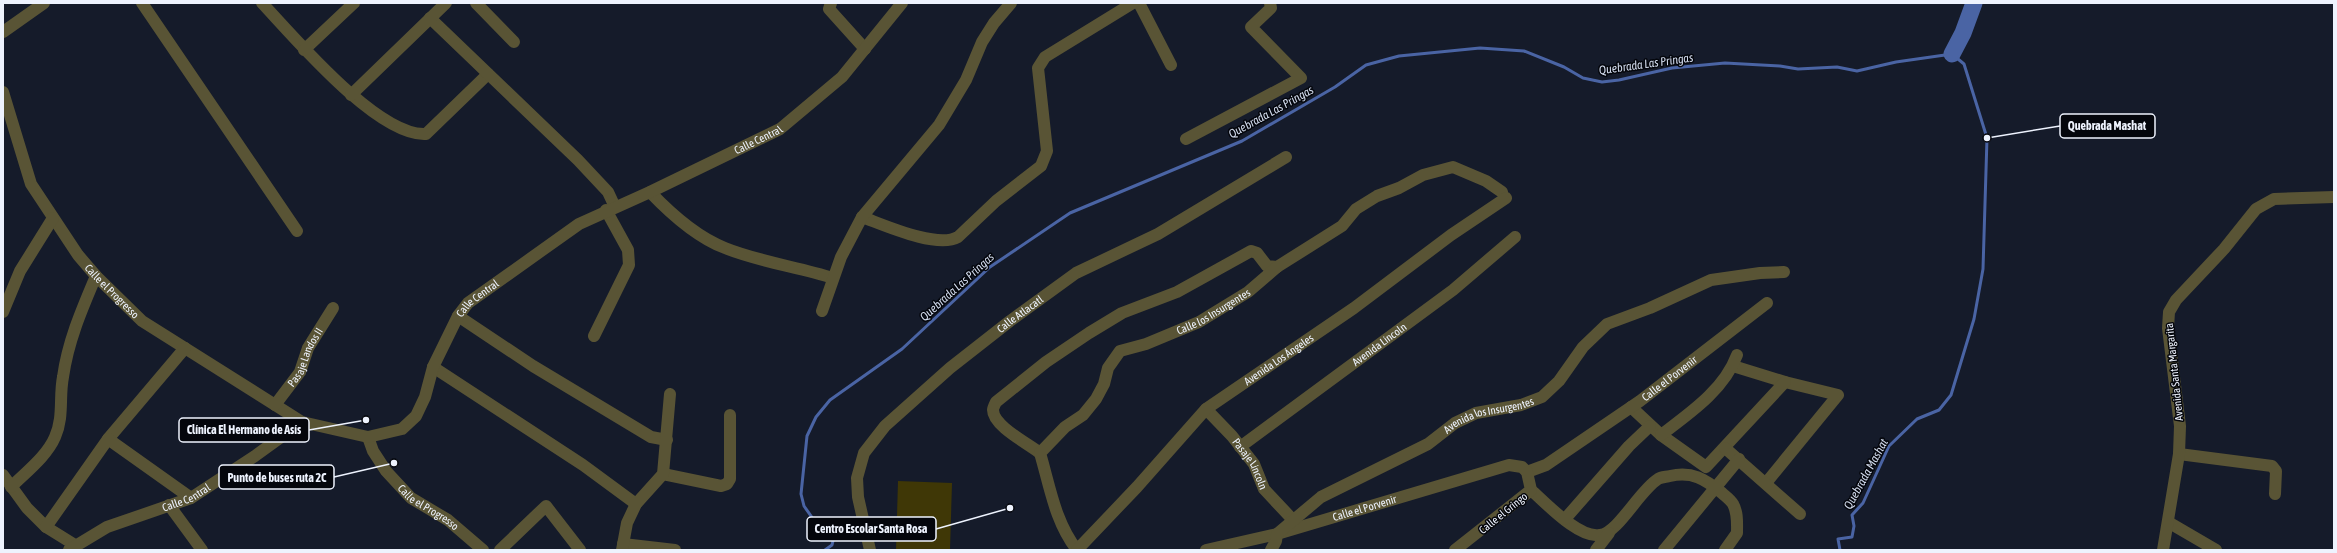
<svg xmlns="http://www.w3.org/2000/svg" width="2337" height="553" font-family="'Asap Condensed',sans-serif">
<rect width="100%" height="100%" fill="#151b2a"/>
<path fill="#3f3706" d="M898,481L952,483L950,550H896Z"/>
<g fill="none" stroke-linecap="round" stroke-linejoin="round">
<path stroke="#4a64a4" stroke-width="3" d="M825,550L832,545L833,541L818,526L804,506L801,494L807,436L816,417L830,400L902,349L990,267L1070,213L1242,141L1335,87L1366,65L1399,56L1480,48L1524,51L1564,67L1583,78L1602,82L1619,80L1672,68L1725,63L1780,66L1798,69L1837,67L1857,71L1896,62L1952,54L1964,64L1987,138L1983,269L1974,319L1951,395L1939,410L1917,419L1889,446L1863,503L1852,515L1854,526L1852,537L1838,539L1840,550"/>
<path stroke="#4a64a4" stroke-width="17" d="M1952,54L1963,33L1974,3"/>
<g stroke="#595435" stroke-width="12">
<path d="M142,3L297,231"/>
<path d="M262,3C294,37 378,137 426,134L488,74"/>
<path d="M476,3L514,42"/>
<path d="M831,3L829,9L865,49"/>
<path d="M1139,3L1171,65"/>
<path d="M430,18L578,160L608,192L615,207"/>
<path d="M3,32L44,3"/>
<path d="M304,50L354,3"/>
<path id="s1" d="M3,92L31,184L78,255L96,276L142,321L302,422"/>
<path d="M351,95L446,3"/>
<path d="M1186,139L1301,78L1251,27L1271,8L1270,3"/>
<path d="M650,192C671,214 696,237 725,248C760,262 798,267 833,278"/>
<path d="M862,217C884,225 937,249 958,237L996,201L1041,166L1047,151L1038,68L1045,57L1133,3"/>
<path d="M822,311L841,257L862,217L939,125L966,80L982,42L994,23L1011,3"/>
<path d="M3,312L20,271L53,218"/>
<path d="M458,316L533,366L651,437L667,440"/>
<path d="M594,336L629,265L628,250L606,210"/>
<path d="M1733,366L1785,382L1838,395L1766,483"/>
<path d="M433,367L583,465L636,504"/>
<path id="s2" d="M275,405L300,372L308,348L333,308"/>
<path d="M1631,407L1661,435L1706,467L1785,382"/>
<path id="s3" d="M1206,409L1232,436L1254,464L1264,489L1293,520"/>
<path d="M1661,435C1690,413 1724,390 1737,355"/>
<path id="s4" d="M368,437L373,451L386,471L411,498L448,520L483,550"/>
<path d="M108,439L185,348"/>
<path id="s5" d="M1240,447L1453,290L1515,237"/>
<path d="M1725,448L1800,514"/>
<path d="M1040,453C1029,444 993,426 993,410C993,408 995,404 996,402L1046,362L1089,333L1122,313L1177,292L1251,251L1257,253L1267,266L1277,267"/>
<path d="M2179,454L2272,466L2276,471L2275,494"/>
<path id="s6" d="M1527,472L1546,465L1640,401L1767,303"/>
<path d="M663,474L721,486L727,484L730,479V415"/>
<path d="M3,475L27,508L46,527L75,545"/>
<path d="M11,487C26,472 47,456 55,437C64,417 59,397 63,377C68,341 82,309 96,276"/>
<path d="M1531,490C1546,503 1579,539 1600,535C1618,533 1639,491 1658,479C1661,477 1666,477 1670,476C1692,471 1705,479 1722,493C1725,496 1730,499 1733,504C1738,513 1737,523 1737,533L1725,550"/>
<path d="M169,505L202,550"/>
<path d="M1565,519L1629,446L1650,426"/>
<path d="M2168,522L2216,550"/>
<path d="M46,527L108,439L191,498"/>
<path d="M623,544L675,550"/>
<path id="s7" d="M69,550L107,527L191,498L255,456L302,422L368,437L402,429L416,416L425,397L433,367L458,316L468,303L579,224L650,192L780,129L842,77L902,3"/>
<path d="M500,550L546,506L580,550"/>
<path d="M622,550L627,523L636,504L663,474L670,394"/>
<path id="s8" d="M870,550L858,497L857,478L864,453L885,426L950,368L1010,321L1076,273L1158,234L1286,157"/>
<path id="s9" d="M1077,550C1055,522 1050,487 1040,453L1065,427L1083,415L1096,399L1104,384L1108,368L1120,351L1146,344L1199,322L1248,292L1277,267L1342,226L1356,209L1377,196L1399,188L1423,175L1453,167L1486,181L1502,192"/>
<path id="s10" d="M1077,550L1137,487L1206,409L1354,308L1451,235L1506,198"/>
<path id="s11" d="M1206,550L1277,534L1509,465L1522,467L1527,472L1531,490L1455,550"/>
<path id="s12" d="M1271,550L1276,541L1277,534L1321,497L1428,444L1455,423L1476,413L1521,405L1542,397L1559,381L1583,347L1607,324L1650,308L1711,280L1760,273L1784,272"/>
<path d="M1596,550L1609,533"/>
<path d="M1664,550L1739,459"/>
<path d="M2163,550L2179,454L2180,426L2168,328L2169,312L2176,300L2224,249L2256,209L2274,199L2334,197"/>
</g>
</g>
<g text-anchor="middle" dominant-baseline="central" stroke-width="3" stroke-linejoin="round" paint-order="stroke">
<g font-size="11" fill="#eef3fe" stroke="#04060c">
<text stroke="none"><textPath href="#s7" startOffset="849">Calle Central</textPath></text>
<text stroke="none"><textPath href="#s1" startOffset="231">Calle el Progresso</textPath></text>
<text stroke="none"><textPath href="#s7" startOffset="525">Calle Central</textPath></text>
<text stroke="none"><textPath href="#s9" startOffset="339">Calle los Insurgentes</textPath></text>
<text stroke="none"><textPath href="#s8" startOffset="309">Calle Atlacatl</textPath></text>
<text stroke="none"><textPath href="#s5" startOffset="173">Avenida Lincoln</textPath></text>
<text stroke="none"><textPath href="#s2" startOffset="57">Pasaje Landos II</textPath></text>
<text stroke="none"><textPath href="#s10" startOffset="279">Avenida Los Ángeles</textPath></text>
<text transform="translate(2174 372) rotate(-96)">Avenida Santa Margarita</text>
<text stroke="none"><textPath href="#s6" startOffset="171">Calle el Porvenir</textPath></text>
<text stroke="none"><textPath href="#s12" startOffset="263">Avenida los Insurgentes</textPath></text>
<text stroke="none"><textPath href="#s3" startOffset="71">Pasaje Lincoln</textPath></text>
<text stroke="none"><textPath href="#s7" startOffset="129">Calle Central</textPath></text>
<text stroke="none"><textPath href="#s4" startOffset="95">Calle el Progresso</textPath></text>
<text stroke="none"><textPath href="#s11" startOffset="164">Calle el Porvenir</textPath></text>
<text transform="translate(1503 513) rotate(-39)">Calle el Gringo</text>
</g>
<g font-size="12" font-style="italic" fill="#d3dcee" stroke="#04060c">
<text transform="translate(1646 64) rotate(-8)">Quebrada Las Pringas</text>
<text transform="translate(1271 112) rotate(-29)">Quebrada Las Pringas</text>
<text transform="translate(957 287) rotate(-42)">Quebrada Las Pringas</text>
<text transform="translate(1866 474) rotate(-61)">Quebrada Mashat</text>
</g>
</g>
<path fill="none" stroke="#eef3fe" stroke-width="1.5" d="M1987 138L2060 126M366 420L309 430M394 463L334 477M1010 508L936 529"/>
<g fill="#eef3fe" stroke="#04060c" stroke-width="1.5">
<circle cx="1987" cy="138" r="4"/>
<circle cx="366" cy="420" r="4"/>
<circle cx="394" cy="463" r="4"/>
<circle cx="1010" cy="508" r="4"/>
</g>
<g fill="#04060c" stroke="#eef3fe" stroke-width="1.5">
<rect x="2060" y="114" width="95" height="24" rx="4"/>
<rect x="179" y="418" width="130" height="24" rx="4"/>
<rect x="219" y="465" width="115" height="24" rx="4"/>
<rect x="807" y="517" width="129" height="24" rx="4"/>
</g>
<g font-size="12" text-anchor="middle" font-weight="bold" fill="#eef3fe">
<text x="2107" y="130">Quebrada Mashat</text>
<text x="244" y="434">Clínica El Hermano de Asís</text>
<text x="277" y="482">Punto de buses ruta 2C</text>
<text x="871" y="533">Centro Escolar Santa Rosa</text>
</g>
<rect width="2337" height="553" fill="none" stroke="#eef3fe" stroke-width="8"/>
</svg>
